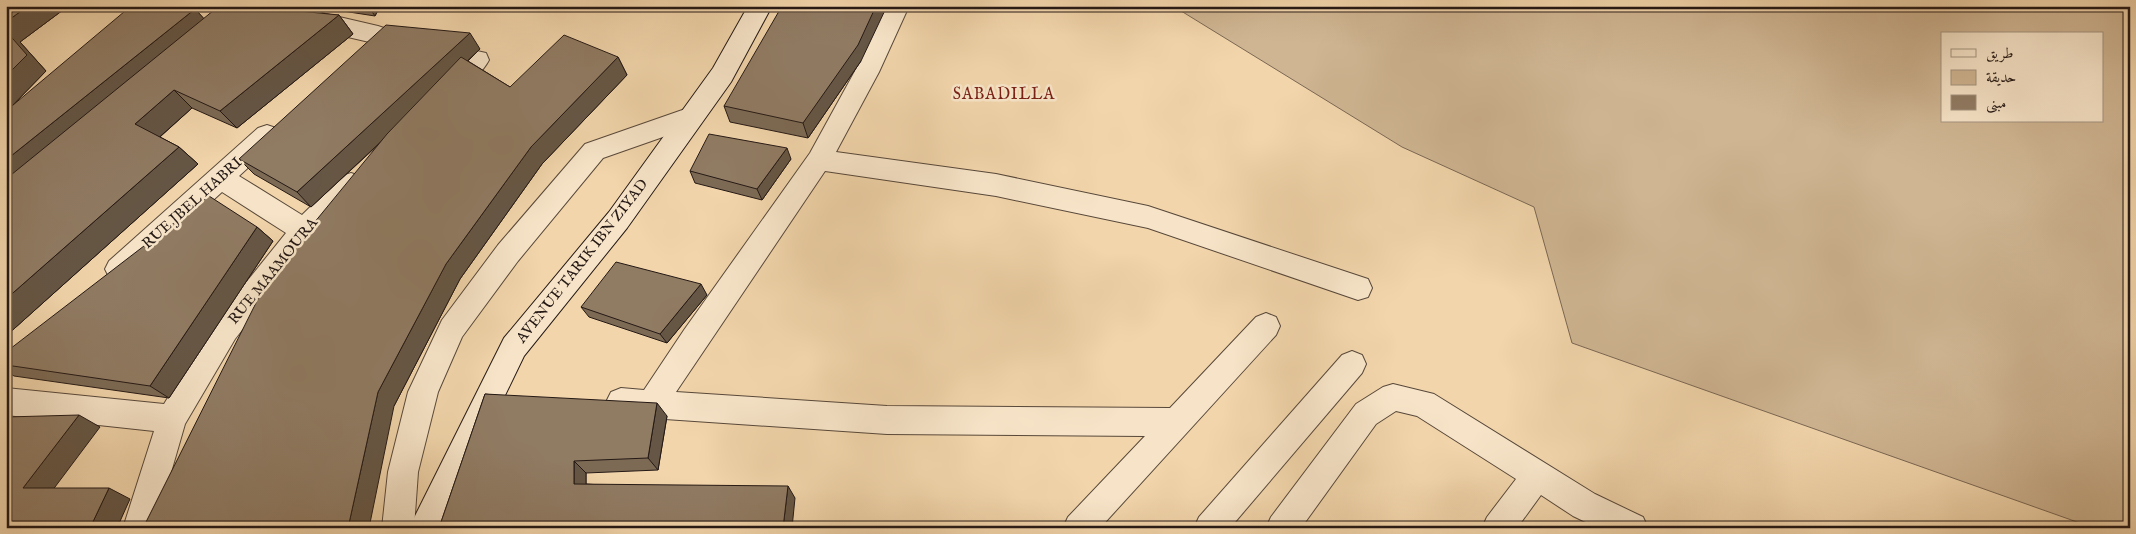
<svg xmlns="http://www.w3.org/2000/svg" width="2136" height="534" font-family="'IM FELL English',Amiri,serif">
<rect width="100%" height="100%" fill="#f2d5ab"/>
<filter id="stains"><feTurbulence type="fractalNoise" baseFrequency=".004" numOctaves="4"/><feColorMatrix values="0 0 0 0 .2 0 0 0 0 .09 0 0 0 0 .02 0 0 0 .5 -.17"/></filter>
<radialGradient id="worn" r=".72"><stop offset=".6" stop-color="#630" stop-opacity="0"/><stop offset="1" stop-color="#630" stop-opacity=".3"/></radialGradient>
<path fill="#cfb592" stroke="#7a6754" fill-rule="evenodd" d="M1173,6H2130V528H2094L1572,343L1534,207L1402,147ZM1942,34H2102V121H1942Z"/>
<g fill="none" stroke-linecap="round" stroke-linejoin="round">
<g stroke="#58483a" stroke-width="2">
<g id="street">
<path d="M241,6H292L378,26L387,29L390,35L387,41L378,44L253,15L245,12Z"/>
<path d="M885,6H909L879,72L836,152L996,174L1148,206L1368,279L1372,288L1368,297L1358,300L1148,228L996,196L825,171L676,392L887,406L1170,408L1256,317L1266,313L1276,317L1280,326L1276,335L1100,528H1063L1068,517L1145,436L887,434L621,416L611,412L606,402L611,392L621,388L644,390L684,330L810,153L855,71Z"/>
<path d="M477,51L486,53L489,60C484,70 463,93 453,98C447,100 443,99 437,97L434,90C441,75 461,56 477,51Z"/>
<path d="M691,107L700,110L704,117L700,124L603,158L518,261L462,337L438,392L418,472L414,528H382L388,472L408,392L442,320L498,245L585,144Z"/>
<path d="M267,125L276,128L280,135L276,142L239,176L302,215L342,176L351,173L360,176L364,184L360,192L314,238L235,339L185,424L155,528H123L154,431L6,415V388L164,404L215,321L286,233L222,192L129,277L119,281L109,277L105,269L109,261L258,128Z"/>
<path d="M1352,351L1362,355L1366,364L1362,373L1230,528H1194L1199,517L1342,355Z"/>
<path d="M1393,384L1434,394L1595,494L1643,517L1648,528H1598L1573,516L1541,495L1517,528H1482L1487,517L1516,479L1417,416L1396,411L1376,424L1301,528H1266L1271,517L1356,404L1383,387Z"/>
</g>
</g>
<g stroke="#251915" stroke-width="2">
<path id="secondary" d="M748,6H772L731,82L627,228L524,356L441,528H409L504,338L609,212L713,68Z"/>
</g>
<use href="#street" fill="#f7e4c8" fill-rule="evenodd"/>
<use href="#secondary" fill="#f7e4c8" fill-rule="evenodd"/>
</g>
<g fill="#7c6a55" stroke="#251915">
<path d="M6,6H60L63,10L20,42L46,71L10,108L195,9L204,19L339,15L353,34L237,128L192,108L160,137L179,147L198,164L6,336V225L11,221Z"/>
<path d="M310,6H380L375,16Z"/>
<path d="M480,49L468,61L510,87L618,57L627,75L542,164L460,279L394,406L378,145L311,207L254,174L239,159Z"/>
<path d="M861,61L808,138L730,122L724,106Z"/>
<path d="M791,159L762,200L695,183L690,171Z"/>
<path d="M257,227L273,241L169,398L14,376L6,371V352Z"/>
<path d="M707,295L667,343L589,317L581,307Z"/>
<path d="M485,394L667,416L658,470L586,473V484L795,498L439,528Z"/>
</g>
<g fill="#655645" stroke="#251915">
<path d="M28,6H60L63,10L20,42L46,71L9,109L6,121V22Z"/>
<path d="M368,6H380L375,16Z"/>
<path d="M876,6H887L861,61L808,138L803,123Z"/>
<path d="M195,9L210,25L6,191V160Z"/>
<path d="M339,15L353,34L237,128L220,111Z"/>
<path d="M470,33L480,49L311,207L297,192Z"/>
<path d="M618,57L627,75L542,164L460,279L394,406L369,528H348L378,392L446,264L531,147Z"/>
<path d="M174,90L192,108L155,141L135,124Z"/>
<path d="M179,147L198,164L6,336V299Z"/>
<path d="M787,148L791,159L762,200L757,189Z"/>
<path d="M257,227L273,241L169,398L150,386Z"/>
<path d="M701,284L707,295L667,343L660,334Z"/>
<path d="M657,403L667,416L658,470L648,458Z"/>
<path d="M79,415L100,427L46,499L23,488Z"/>
<path d="M574,461L586,473V496L574,484Z"/>
<path d="M788,486L795,498L792,528H783Z"/>
<path d="M109,488L130,499L117,528H90Z"/>
</g>
<g fill="#907b63" stroke="#251915">
<path d="M6,6H28L6,22Z"/>
<path d="M131,6H161L195,9L6,160V111Z"/>
<path d="M219,6H250L339,15L220,111L174,90L135,124L179,147L6,299V225L11,221L6,216V179Z"/>
<path d="M782,6H876L858,45L803,123L724,106Z"/>
<path d="M386,25L470,33L297,192L239,159Z"/>
<path d="M6,31L27,55L6,76Z"/>
<path d="M564,35L618,57L531,147L446,264L378,392L348,528H143L268,279L387,134L461,57L510,87Z"/>
<path d="M709,134L787,148L757,189L690,171Z"/>
<path d="M209,196L257,227L150,386L6,365V352Z"/>
<path d="M616,262L701,284L660,334L581,307Z"/>
<path d="M485,394L657,403L648,458L574,461V484L788,486L783,528H439Z"/>
<path d="M79,415L23,488H109L90,528H6V417Z"/>
</g>
<g text-anchor="middle" dominant-baseline="central" stroke-width="5" stroke-linejoin="round" paint-order="stroke">
<g font-size="15" fill="#251915" stroke="#f7e4c8">
<text transform="translate(192 203) rotate(-42)">RUE JBEL HABRI</text>
<text transform="translate(582 261) rotate(-52)">AVENUE TARIK IBN ZIYAD</text>
<text transform="translate(273 271) rotate(-51)">RUE MAAMOURA</text>
</g>
<g font-size="16" letter-spacing="1" fill="#7a1f14" stroke="#f7e4c8">
<text x="1004" y="95">SABADILLA</text>
</g>
</g>
<rect width="2136" height="534" fill="none" stroke="#f2d5ab" stroke-width="25"/>
<rect x="8" y="8" width="2121" height="519" fill="none" stroke="#251915" stroke-width="2.5"/>
<rect x="12" y="12" width="2111" height="509" fill="none" stroke="#251915"/>
<rect x="1941" y="32" width="162" height="90" fill="#f7e4c8" stroke="#a39380"/>
<rect x="1951" y="49" width="25" height="8" fill="#f7e4c8" stroke="#a39380"/>
<text x="1986" y="58" font-size="15" fill="#251915">طريق</text>
<rect x="1951" y="70" width="25" height="15" fill="#cfb592" stroke="#a39380"/>
<text x="1986" y="82" font-size="15" fill="#251915">حديقة</text>
<rect x="1951" y="95" width="25" height="15" fill="#907b63" stroke="#a39380"/>
<text x="1986" y="108" font-size="15" fill="#251915">مبنى</text>
<rect width="100%" height="100%" filter="url(#stains)"/>
<rect width="100%" height="100%" fill="url(#worn)"/>
</svg>
